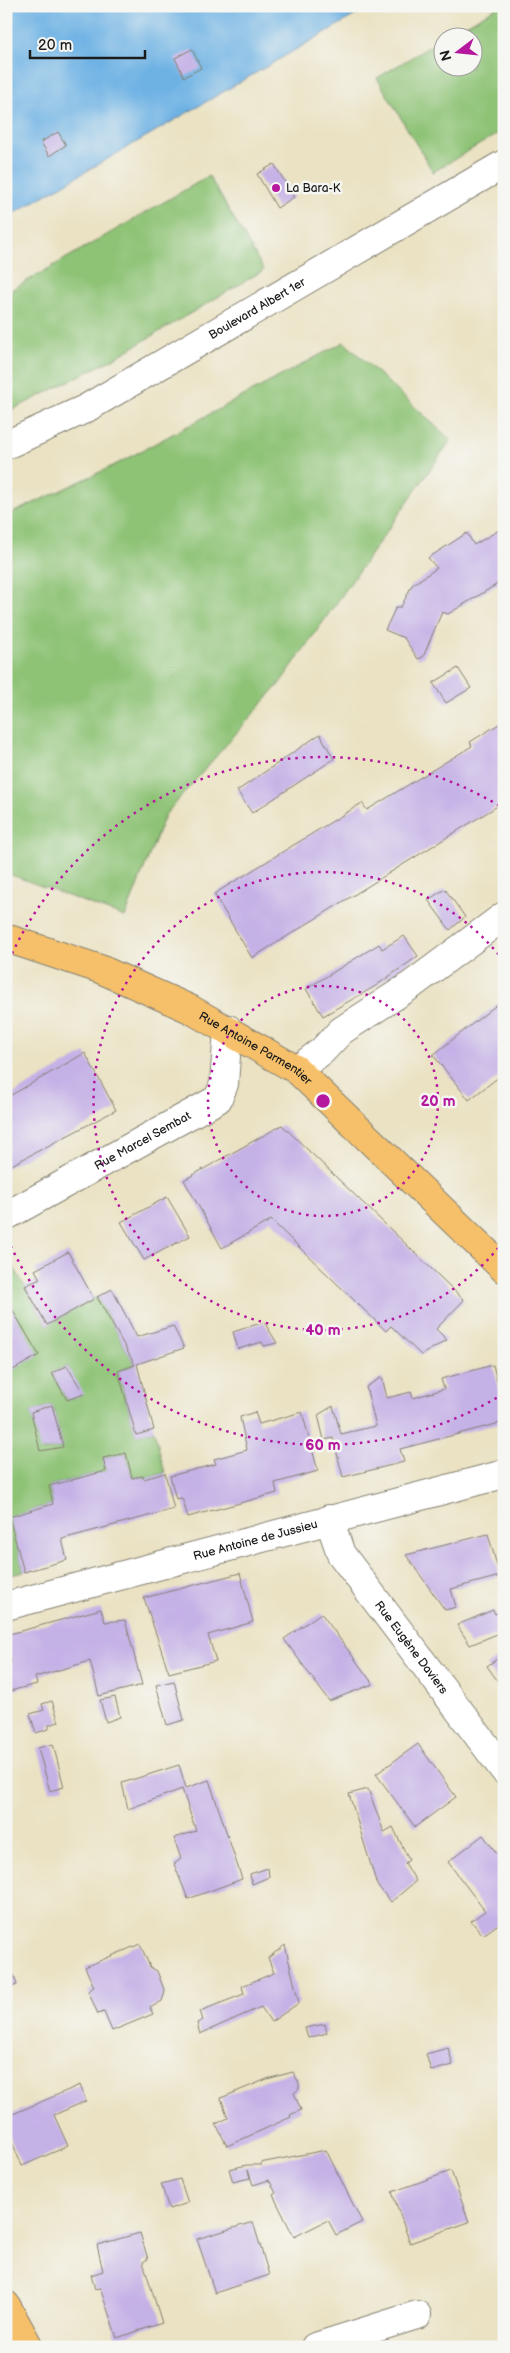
<svg xmlns="http://www.w3.org/2000/svg" width="510" height="2353" font-family="'Balsamiq Sans',sans-serif">
<rect width="100%" height="100%" fill="#f6f6f2"/>
<filter id="ink" filterUnits="userSpaceOnUse"><feTurbulence type="fractalNoise" baseFrequency=".02" numOctaves="2"/><feDisplacementMap in="SourceGraphic" scale="10" xChannelSelector="R" yChannelSelector="G"/><feConvolveMatrix kernelMatrix="1 2 1 2 8 2 1 2 1" color-interpolation-filters="sRGB"/></filter>
<filter id="wash" filterUnits="userSpaceOnUse"><feTurbulence type="fractalNoise" baseFrequency=".0096" numOctaves="4" result="noise"/><feDisplacementMap in="SourceGraphic" scale="20" xChannelSelector="R" yChannelSelector="G"/><feGaussianBlur stdDeviation="1.12" result="paint"/><feColorMatrix in="noise" values="0 0 0 0 0 0 0 0 0 0 0 0 0 0 0 0 0 1.4 0 .05"/><feComposite in="paint" operator="in"/></filter>
<g filter="url(#wash)">
<rect width="100%" height="100%" fill="#eae2c3"/>
<g fill="#8ec376" stroke="#557049" fill-rule="evenodd">
<path d="M499,6H504V130L433,172L377,78L442,39V68H472V38L445,37Z"/>
<path d="M209,176L264,270L113,359L6,413V293Z"/>
<path d="M344,342L451,440L280,683L165,815L125,917L6,873V516L115,465Z"/>
<path d="M6,1254L47,1325L97,1297L135,1365L118,1371L136,1435L154,1430L165,1473L144,1479L143,1476L132,1478L126,1453L103,1458L106,1471L49,1486L53,1504L10,1517L24,1572L6,1576V1374L38,1355L6,1299ZM67,1366L83,1394L67,1400L52,1373ZM52,1405L63,1447L41,1451L31,1412Z"/>
</g>
<path fill="#6eb2e4" stroke="#456780" d="M6,6H371L6,218Z"/>
<g id="blocks">
<g fill="#c4b1e6">
<path d="M192,49L201,68L184,77L175,58Z"/>
<path d="M58,132L66,145L49,156L41,142Z"/>
<path d="M274,164L294,197L277,208L257,174Z"/>
<path d="M504,527V580L448,614L442,612L423,657L418,659L404,638L385,630L396,607H401L412,585L437,568L428,558L467,533L474,545Z"/>
<path d="M458,668L471,688L446,703L433,683Z"/>
<path d="M504,721V802L252,958L214,894L362,803L367,810L472,746L470,742Z"/>
<path d="M320,734L334,759L252,813L237,791Z"/>
<path d="M445,889L465,917L450,930L428,900Z"/>
<path d="M404,936L418,956L374,987L323,1016L306,989L379,944L382,949Z"/>
<path d="M504,999V1073L469,1100L433,1055Z"/>
<path d="M85,1053L116,1110L6,1168V1098Z"/>
<path d="M282,1125L464,1300L436,1329L447,1340L421,1355L391,1326L386,1331L271,1220L222,1248L184,1180Z"/>
<path d="M167,1197L190,1236L144,1260L121,1222Z"/>
<path d="M68,1252L94,1299L47,1325L25,1286L40,1279L35,1270Z"/>
<path d="M112,1289L137,1337L173,1326L184,1348L137,1364L154,1430L136,1435L118,1371L135,1365L97,1297Z"/>
<path d="M6,1299L39,1355L6,1374Z"/>
<path d="M264,1322L277,1343L264,1346L262,1342L238,1349L233,1332Z"/>
<path d="M493,1365L504,1408V1422L400,1449L404,1462L343,1477L333,1438L324,1440L318,1415L333,1406L341,1434L376,1426L366,1387L382,1377L387,1398L411,1392L413,1398L444,1389L441,1379Z"/>
<path d="M67,1366L84,1394L67,1400L52,1373Z"/>
<path d="M52,1405L63,1447L40,1451L31,1412Z"/>
<path d="M255,1412L259,1424L302,1412L318,1471L275,1483L277,1493L188,1517L182,1498L176,1499L170,1476L216,1464L214,1459L247,1450L240,1417Z"/>
<path d="M126,1453L132,1478L143,1476L144,1479L165,1473L174,1509L62,1539L67,1560L24,1572L9,1517L53,1504L49,1486L106,1471L103,1458Z"/>
<path d="M488,1534L500,1576L451,1589L456,1607L445,1610L406,1555Z"/>
<path d="M240,1573L253,1622L208,1635L216,1661L169,1673L144,1598Z"/>
<path d="M101,1609L105,1622L125,1620L142,1685L99,1696L90,1661L35,1677L37,1684L6,1692V1664L11,1663L6,1635Z"/>
<path d="M493,1610L495,1614L504,1611V1627L500,1628L502,1632L470,1645L457,1625Z"/>
<path d="M321,1613L373,1684L329,1701L284,1639Z"/>
<path d="M504,1654V1690L487,1666Z"/>
<path d="M174,1681L184,1720L167,1725L156,1685Z"/>
<path d="M115,1697L120,1717L106,1722L100,1700Z"/>
<path d="M52,1701L59,1722L49,1725V1729L36,1733L30,1714L44,1710L42,1704Z"/>
<path d="M53,1744L64,1787L50,1791L38,1748Z"/>
<path d="M418,1744L456,1797L415,1827L376,1774Z"/>
<path d="M179,1765L186,1788L209,1780L242,1879L188,1899L174,1864L181,1859L174,1838L196,1831L182,1789L128,1809L122,1783Z"/>
<path d="M368,1789L384,1832L393,1827L409,1860L405,1863L416,1881L391,1902L377,1885L349,1794Z"/>
<path d="M483,1835L504,1863V1929L500,1923L483,1935L471,1921L485,1911L448,1862Z"/>
<path d="M268,1868L269,1877L252,1884L250,1874Z"/>
<path d="M140,1944L150,1967L157,1971L165,1992L162,2001L150,2008L153,2014L112,2031L104,2012L98,2014L88,1991L94,1987L85,1967Z"/>
<path d="M285,1945L299,2003L271,2022L261,2007L200,2034L197,2023L203,2020L200,2011L244,1994L242,1986L274,1973L268,1958Z"/>
<path d="M14,1975L17,1985L6,1989V1978Z"/>
<path d="M325,2024L327,2033L308,2038L305,2028Z"/>
<path d="M448,2048L453,2065L431,2071L426,2054Z"/>
<path d="M293,2072L299,2083V2089L294,2093L301,2110L290,2115L291,2117L227,2146L216,2124L228,2118L221,2098L267,2079Z"/>
<path d="M80,2085L86,2101L54,2115L68,2146L22,2166L6,2128V2117Z"/>
<path d="M326,2150L362,2222L336,2235L328,2220L294,2237L273,2195L276,2193L269,2180L253,2185L248,2170L250,2178L233,2182L229,2169L247,2165H262L260,2163Z"/>
<path d="M451,2171L469,2222L410,2243L392,2192Z"/>
<path d="M180,2179L188,2203L169,2209L161,2184Z"/>
<path d="M253,2222L269,2275L215,2293L197,2239Z"/>
<path d="M140,2233L148,2259L143,2262L162,2323L117,2338L100,2288L95,2289L91,2275L103,2271L97,2245Z"/>
</g>
</g>
</g>
<g filter="url(#ink)">
<use href="#blocks" fill-opacity="0" stroke="#837f70" stroke-width="1"/>
<g fill="none" stroke-linecap="round" stroke-linejoin="round">
<g stroke="#837f70" stroke-width="30">
<g id="minor">
<path id="s1" d="M6,445L85,409L504,164"/>
<path d="M297,1070L322,1051L341,1031L410,986L504,916"/>
<path id="s2" d="M6,1216L218,1099L224,1084L228,1029"/>
<path id="s3" d="M329,1519L341,1554L504,1770"/>
<path id="s4" d="M6,1606L504,1474"/>
<path d="M315,2347L417,2315"/>
</g>
</g>
<g stroke="#837f70" stroke-width="30">
<g id="major">
<path id="s5" d="M6,938L100,969L190,1009L297,1070L504,1269"/>
<path d="M6,2305L29,2347"/>
</g>
</g>
<use href="#minor" stroke="#fff" stroke-width="28"/>
<use href="#major" stroke="#f6c06b" stroke-width="28"/>
</g>
</g>
<g fill="none" stroke="#b5179e" stroke-width="2.5" stroke-dasharray="2.5 5">
<circle cx="323" cy="1101" r="115"/>
<path d="M503 1242A229 229 0 1 1 503 960"/>
<path d="M503 1394A344 344 0 0 1 6 1235M6 967A344 344 0 0 1 503 808"/>
</g>
<circle fill="#b5179e" stroke="#f6f6f2" stroke-width="2" cx="276" cy="188" r="5"/>
<g text-anchor="middle" dominant-baseline="central" stroke-width="5" stroke-linejoin="round" paint-order="stroke">
<g font-size="12" fill="#1c1c1c" stroke="#f6f6f2" text-anchor="start">
<text x="286" y="188">La Bara-K</text>
</g>
<g font-size="12" fill="#1c1c1c" stroke="#f6f6f2">
<text stroke="none"><textPath href="#s1" startOffset="286">Boulevard Albert 1er</textPath></text>
<text stroke="none"><textPath href="#s5" startOffset="274">Rue Antoine Parmentier</textPath></text>
<text stroke="none"><textPath href="#s2" startOffset="156">Rue Marcel Sembat</textPath></text>
<text stroke="none"><textPath href="#s4" startOffset="258">Rue Antoine de Jussieu</textPath></text>
<text stroke="none"><textPath href="#s3" startOffset="154">Rue Eugène Daviers</textPath></text>
</g>
</g>
<circle cx="323" cy="1101" r="8" fill="#b5179e" stroke="#f6f6f2" stroke-width="2.5"/>
<g font-size="15" text-anchor="middle" font-weight="bold" fill="#b5179e" stroke="#f6f6f2" stroke-width="5" stroke-linejoin="round" paint-order="stroke">
<text x="438" y="1106">20 m</text>
<text x="323" y="1335">40 m</text>
<text x="323" y="1450">60 m</text>
</g>
<rect width="510" height="2353" fill="none" stroke="#f6f6f2" stroke-width="25"/>
<g transform="translate(458 52) rotate(254)"><circle r="24" fill="#f6f6f2" stroke="#9f9f9c"/>
<path d="M0-4L9 19L0 12L-9 19Z" fill="#b5179e"/>
<text y="-8" font-size="14" font-weight="bold" text-anchor="middle" fill="#1c1c1c">N</text>
</g>
<path d="M30 50v8h115v-8" fill="none" stroke="#1c1c1c" stroke-width="2.5"/>
<text x="38" y="50" font-size="15" fill="#1c1c1c" stroke="#f6f6f2" stroke-width="4" paint-order="stroke">20 m</text>
</svg>
